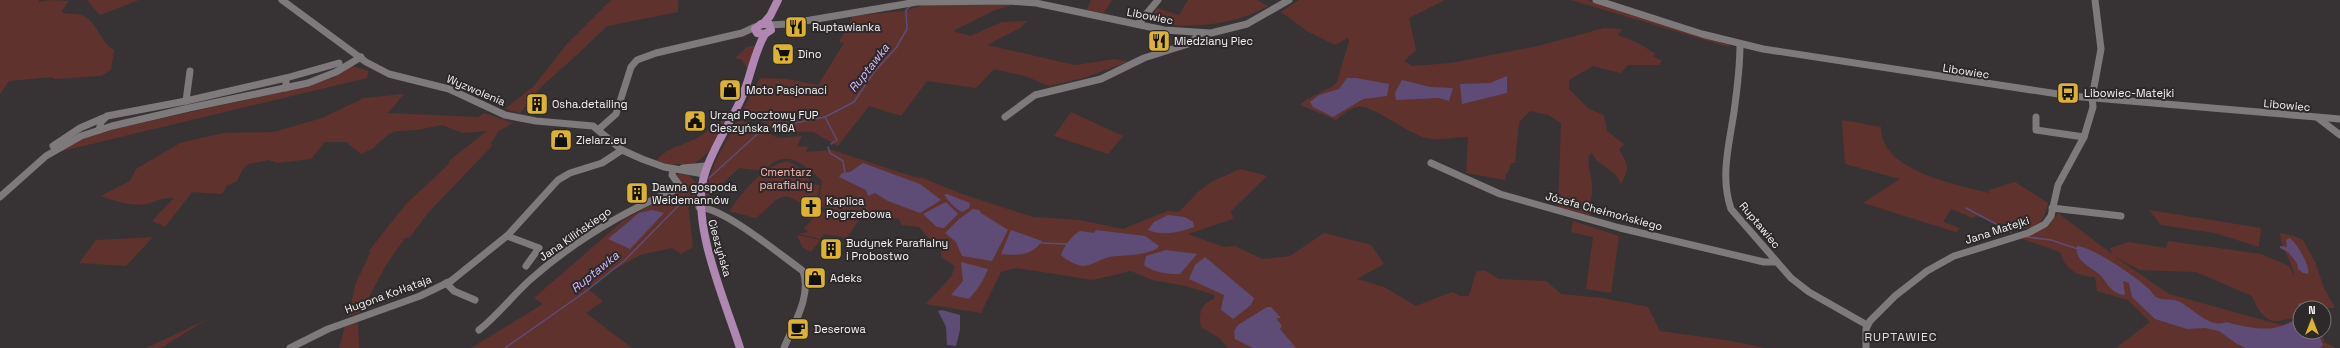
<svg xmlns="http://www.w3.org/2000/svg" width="2340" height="348" font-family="'Space Grotesk',sans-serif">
<rect width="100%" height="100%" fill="#373335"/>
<g fill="#60322d" fill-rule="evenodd">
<path d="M0,0H39V2L48,0L69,1L61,12C68,15 78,13 84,16C97,23 101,43 114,50L111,70L101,76L54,79L52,77L9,81L0,94Z"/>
<path d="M87,0H139L100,15Z"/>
<path d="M611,0H678V12L607,26L579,53L540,88L520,113L505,109L534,86L566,45Z"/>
<path d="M1091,0H1112L1104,13L1087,10Z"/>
<path d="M1188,0H1257L1268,6C1233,26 1190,29 1152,22L1150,19L1157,8L1179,15Z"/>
<path d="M1299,0H1445L1409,18L1416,50L1404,61L1412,66L1451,63L1538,46L1604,28L1622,29L1618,35L1638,43L1656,54L1653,56L1662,61L1659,65H1628L1621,73L1593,66L1569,80V89L1589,109L1604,115L1607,131L1624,144L1619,149C1628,165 1630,167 1621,184L1616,175L1596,160L1592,153L1589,155C1587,167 1592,176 1592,187C1593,199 1588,202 1591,216L1558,207L1561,123L1548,115L1530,111L1519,122L1515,163H1511L1508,173H1506L1505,180L1466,173L1468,137C1457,137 1443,140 1432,139C1411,138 1373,103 1357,107C1350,108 1342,115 1336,120L1300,105C1311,94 1331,90 1337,82L1349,41L1348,38L1335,45L1307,31L1281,12Z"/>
<path d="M1571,0H1587L1729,45V47Z"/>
<path d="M923,5H1012L993,11L953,31L970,36L1002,22L1027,21L1020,28L987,45L1075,65L1115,59L1128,62L1083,78L1049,86L1025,76L994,69L976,88L927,81L901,116L869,106L838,146L813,132L779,131L749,115L741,113L760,78L787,79L818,85L844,43L839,42L853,16L904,11Z"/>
<path d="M754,46L748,70L742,60L735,58L747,47Z"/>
<path d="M352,66L369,71L367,78L58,152L78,141L105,131L295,89L333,78Z"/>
<path d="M404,94L388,113L478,117L484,113L513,123L499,131L490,144L493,145L428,213L410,237L405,238L386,265L361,312L349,316L355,285L371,251L368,252L406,204L448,165L450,160L487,131L463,133L442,125L417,130L397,131L389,134L372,149L361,154L346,142H325L311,159L277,163L269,160L249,164L243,169L237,181L227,186L222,194L192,192L165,227L152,221L174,198C163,197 158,201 147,204C133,207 114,201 101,196L130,181L136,169L180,143L223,133L274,132L322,118L364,98Z"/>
<path d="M1071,112L1123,136L1108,154L1054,136Z"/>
<path d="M725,114L728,116C719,131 711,156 694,163C685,167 677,162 671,165L656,161C670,142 698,146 712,125H719Z"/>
<path d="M742,120L778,138L802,136L797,146L808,147L806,152L832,150L914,177L923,178L962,194L1033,217L1079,220L1123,229L1157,215L1168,211L1179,212L1198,192L1211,182L1240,169L1267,176L1231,211L1233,219L1188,234L1224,247L1235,246L1262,259L1290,256L1324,233L1371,245L1384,264L1357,279L1384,287L1416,306L1452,292L1460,296H1469L1476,272L1484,270L1499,279L1546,281L1561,294L1602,298L1648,307L1660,331L1732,341L1764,348H1228L1219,338L1201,327C1198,313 1201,304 1214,299L1215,295L1186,286L1152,280L1131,271L1093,280L1016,268L1001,272L981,313L926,304L951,277L955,266L941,257V246L931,240L919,227L902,225L899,219L885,217L873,219L818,206L822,181C804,164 786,146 764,171L739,168L706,199C707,171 724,146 737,122Z"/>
<path d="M1842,120L1881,127C1880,171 1955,184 1988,193L1989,190L2015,182L2048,203C2041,245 2002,224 1976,216L1973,218L1951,209L1943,222L1960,228L1956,232L1863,203L1900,179L1845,164Z"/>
<path d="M788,161L807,173L810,184L820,185L815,206L810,203L805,205L787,196C772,198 768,211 755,218L729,211C744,191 762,166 788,161Z"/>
<path d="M674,174L689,175L696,183L694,202L688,203L693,247L681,254L672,248L640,255L605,275L588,289L603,301L586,313L632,348H471L543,304L534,298L624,220L678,190Z"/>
<path d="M2149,210L2261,228L2259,247L2215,233L2161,225Z"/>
<path d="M820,211L860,218L847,238L824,234L820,239L799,234L808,232L804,228Z"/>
<path d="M2058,213L2112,254L2110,248L2129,242L2166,248L2168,241L2261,254L2289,266L2294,276C2292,258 2281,251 2280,233L2294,236L2303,240L2315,262L2324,288L2335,308H2300V332H2323L2324,342L2336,348H2116L2150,322L2128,300L2097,291L2095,277C2076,276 2066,270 2060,252L2020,238L2048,227ZM2115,257L2140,270L2196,272L2252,296C2256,306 2263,320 2275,321C2282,321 2289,318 2295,318L2293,321L2281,325L2169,294Z"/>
<path d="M1573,221L1619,236L1611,293L1586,289L1593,237L1571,232Z"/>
<path d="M798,235L820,240L811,252L803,248L797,236Z"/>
<path d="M153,237L126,266L79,263L96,240Z"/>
<path d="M206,320L161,348H146Z"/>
<path d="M358,322L359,348H339L345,327Z"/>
</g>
<g fill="#5e4c76">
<path d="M1507,76V93L1462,104L1460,84L1490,83Z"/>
<path d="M1347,78H1356L1389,84L1387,96L1363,99L1333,117L1313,107L1310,102L1319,95L1339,89Z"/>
<path d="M1402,80L1430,87L1453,88L1449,101L1439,98L1396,100L1395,93Z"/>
<path d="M863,163L920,184L941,200L920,213L888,201L875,193L868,196L866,190L839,177L842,173L850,172Z"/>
<path d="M947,194L970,203L969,208L962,212C954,208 949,201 944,195Z"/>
<path d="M946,202L958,214L944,228L937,227L923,214Z"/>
<path d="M973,209L979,210L981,213L1008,230L992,261L962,256L956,242L945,233L959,219Z"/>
<path d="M652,210L664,213L630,249L608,239L639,213Z"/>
<path d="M1168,215L1185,217L1193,222L1194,227C1178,233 1163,236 1148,230L1154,222Z"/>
<path d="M1011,230L1042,241C1033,255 1018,256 1001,254Z"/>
<path d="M1096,230L1145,236L1159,246C1152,256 1120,255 1109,257C1100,259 1091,266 1082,266C1078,266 1067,260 1063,257L1061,255C1065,245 1071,236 1080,231L1094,233Z"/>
<path d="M2290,238C2296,243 2311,266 2308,274L2303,273L2298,269L2297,263L2288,252L2280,248V246L2287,247L2286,240Z"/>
<path d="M2077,246C2093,247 2138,278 2150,290C2152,292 2153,295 2156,297C2162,301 2173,298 2180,302C2192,308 2210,329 2226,322C2250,328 2272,334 2295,320L2299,303L2309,304L2310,308H2300V332H2318L2323,345L2320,348H2246L2237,344L2219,331L2205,328L2187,329L2155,319L2132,297L2129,283L2123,281L2125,295C2110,294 2107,281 2099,274C2090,267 2074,260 2077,246Z"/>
<path d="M1166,250L1197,254L1180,274C1167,274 1154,273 1144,265L1146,256Z"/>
<path d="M1205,257L1254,298L1251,305L1233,319L1221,310L1224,295L1189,279L1195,265Z"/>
<path d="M961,262L988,269C984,280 977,290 969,299L951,295L963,281Z"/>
<path d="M1267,307H1271L1281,318H1276L1282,326L1280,329L1296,348H1253L1235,339L1234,331L1238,325Z"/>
<path d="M942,310L960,315V330L956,346L947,345L946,327L938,311Z"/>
</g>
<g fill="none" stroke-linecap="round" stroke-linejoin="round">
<g stroke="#5e4c76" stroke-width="1.5">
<path d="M825,117L837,140L831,144"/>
<path d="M770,128L825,117L854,102L874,72L896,48L907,29L906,10L909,7"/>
<path d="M828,147L830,153L843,161L845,173"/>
<path d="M709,178L763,129"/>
<path d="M1966,208L2011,232"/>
<path d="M2027,237L2051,240L2078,249"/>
<path d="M1041,243L1067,244"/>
<path d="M505,348L585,292L625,260L686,198"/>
</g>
<g stroke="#7e7a7c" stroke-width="7">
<path d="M282,0L366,62L389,74L449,89L505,115L536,121L593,126L622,150L642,159L664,167L704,174"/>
<path d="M1596,0L1702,34L1763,49L2071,96L2340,119"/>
<path d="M1138,24L1158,0"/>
<path d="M770,25L787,24L917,2L1008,1L1036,3L1164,30L1211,33L1247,24L1289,0"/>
<path d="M1740,45C1740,68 1737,90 1734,112C1729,145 1720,177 1731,209L1791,278L1809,292L1867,325"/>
<path d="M286,78L339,63"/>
<path d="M186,101L286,78V88"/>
<path d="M1005,117L1035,95L1101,79L1144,58L1188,44L1202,33"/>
<path d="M2036,117V130L2084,137"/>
<path d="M2318,118L2340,135"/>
<path d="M599,129L616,114L631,67L637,60L656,53L742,33L755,27"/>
<path d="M99,130L101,122L107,116L186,101L190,71"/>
<path d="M53,146L80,128L103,118"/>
<path d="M1431,163L1500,194L1620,228L1764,262H1776"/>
<path d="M683,168L706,166"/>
<path d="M0,197L46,156L81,136L112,126L189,108L308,83L336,72L361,57"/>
<path d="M699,207C726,209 779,254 803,271C812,296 793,325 784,348"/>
<path d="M2052,208L2121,216"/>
<path d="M507,236L539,248L526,266"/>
<path d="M446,283L454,291L475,300"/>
<path d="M479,330C498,315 513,295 531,279C574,241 625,211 677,189L679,185L672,175L673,169"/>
<path d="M290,348L328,329L420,296L451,281L508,235L558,180L570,173L602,163L622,150"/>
<path d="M1866,348V329L1870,321L1895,296L1927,271L1954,256L2028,233L2045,224L2051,216L2058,185L2084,137L2093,107L2092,98L2101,49L2095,0"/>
</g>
<g stroke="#b087b3" stroke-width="8">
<path d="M761,24H769L771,30L765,34L757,33L755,29Z"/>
<path d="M763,24L770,16L778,0"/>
<path d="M740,348C725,300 689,221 705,173C713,147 730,124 741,99C751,78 753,54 765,34"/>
</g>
</g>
<defs>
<g id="restaurant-square" transform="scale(1.15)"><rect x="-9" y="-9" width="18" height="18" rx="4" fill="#ddb233" stroke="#2d292b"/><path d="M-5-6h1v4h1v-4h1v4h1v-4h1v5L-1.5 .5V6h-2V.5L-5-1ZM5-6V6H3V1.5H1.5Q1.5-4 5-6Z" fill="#111"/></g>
<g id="supermarket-square" transform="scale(1.15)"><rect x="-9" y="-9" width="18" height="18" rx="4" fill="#ddb233" stroke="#2d292b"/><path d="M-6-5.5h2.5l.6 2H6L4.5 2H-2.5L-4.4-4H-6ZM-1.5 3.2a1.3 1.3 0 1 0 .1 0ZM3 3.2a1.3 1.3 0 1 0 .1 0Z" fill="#111"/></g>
<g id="shop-square" transform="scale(1.15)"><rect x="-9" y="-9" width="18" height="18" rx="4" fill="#ddb233" stroke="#2d292b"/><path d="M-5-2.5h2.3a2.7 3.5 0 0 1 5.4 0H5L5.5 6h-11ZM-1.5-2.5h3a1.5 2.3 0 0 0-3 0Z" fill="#111"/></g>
<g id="bus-square" transform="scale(1.15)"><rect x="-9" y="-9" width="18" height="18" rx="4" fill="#ddb233" stroke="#2d292b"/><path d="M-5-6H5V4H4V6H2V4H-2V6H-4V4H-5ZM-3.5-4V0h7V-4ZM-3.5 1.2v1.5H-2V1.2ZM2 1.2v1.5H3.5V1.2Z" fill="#111"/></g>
<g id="building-square" transform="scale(1.15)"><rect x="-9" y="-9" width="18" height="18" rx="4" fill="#ddb233" stroke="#2d292b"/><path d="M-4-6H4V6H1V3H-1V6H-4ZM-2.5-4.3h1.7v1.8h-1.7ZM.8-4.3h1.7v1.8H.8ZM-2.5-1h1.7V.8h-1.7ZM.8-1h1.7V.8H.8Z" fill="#111"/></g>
<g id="civic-square" transform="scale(1.15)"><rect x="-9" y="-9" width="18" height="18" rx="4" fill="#ddb233" stroke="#2d292b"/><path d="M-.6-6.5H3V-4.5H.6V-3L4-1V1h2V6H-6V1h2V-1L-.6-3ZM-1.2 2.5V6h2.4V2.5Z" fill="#111"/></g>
<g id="church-square" transform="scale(1.15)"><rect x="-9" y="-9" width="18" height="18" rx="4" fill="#ddb233" stroke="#2d292b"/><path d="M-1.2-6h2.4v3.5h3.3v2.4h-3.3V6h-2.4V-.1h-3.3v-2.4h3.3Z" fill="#111"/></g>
<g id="cafe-square" transform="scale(1.15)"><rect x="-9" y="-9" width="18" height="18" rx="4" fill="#ddb233" stroke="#2d292b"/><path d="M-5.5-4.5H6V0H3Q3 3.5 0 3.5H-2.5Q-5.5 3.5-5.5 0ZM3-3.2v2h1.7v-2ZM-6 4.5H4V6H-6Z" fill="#111"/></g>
</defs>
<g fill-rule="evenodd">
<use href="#restaurant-square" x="796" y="27"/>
<use href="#restaurant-square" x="1159" y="41"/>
<use href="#supermarket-square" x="783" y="54"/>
<use href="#shop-square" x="730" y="90"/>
<use href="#bus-square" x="2068" y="93"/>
<use href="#building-square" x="537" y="104"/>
<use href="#civic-square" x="695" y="121"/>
<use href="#shop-square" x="561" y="140"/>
<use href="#building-square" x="637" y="193"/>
<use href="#church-square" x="811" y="207"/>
<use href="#building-square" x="831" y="249"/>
<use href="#shop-square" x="815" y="278"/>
<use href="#cafe-square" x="798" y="329"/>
</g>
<g text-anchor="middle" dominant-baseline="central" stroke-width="4" stroke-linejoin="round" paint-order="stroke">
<g font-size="11" fill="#f6f3f4" stroke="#2d292b">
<text transform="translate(1150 16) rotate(11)">Libowiec</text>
<text transform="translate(1966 71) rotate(9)">Libowiec</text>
<text transform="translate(476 90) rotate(23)">Wyzwolenia</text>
<text transform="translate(2287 105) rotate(5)">Libowiec</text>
<text transform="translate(1604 211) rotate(15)">Józefa Chełmońskiego</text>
<text transform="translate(1760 225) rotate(50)">Ruptawiec</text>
<text transform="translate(1997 230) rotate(-18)">Jana Matejki</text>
<text transform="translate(575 234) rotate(-35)">Jana Kilińskiego</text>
<text transform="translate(720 248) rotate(74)">Cieszyńska</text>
<text transform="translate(388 294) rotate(-20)">Hugona Kołłątaja</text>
</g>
<g font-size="11" fill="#f6f3f4" stroke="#2d292b" text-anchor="start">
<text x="812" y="27">Ruptawianka</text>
<text x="1174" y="41">Miedziany Piec</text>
<text x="798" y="54">Dino</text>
<text x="746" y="90">Moto Pasjonaci</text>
<text x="2084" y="93">Libowiec-Matejki</text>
<text x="552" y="104">Osha.detailing</text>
<text x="710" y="115">Urząd Pocztowy FUP<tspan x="710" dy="13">Cieszyńska 116A</tspan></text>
<text x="576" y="140">Zielarz.eu</text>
<text x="652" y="187">Dawna gospoda<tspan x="652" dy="13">Weidemannów</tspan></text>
<text x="826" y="201">Kaplica<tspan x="826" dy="13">Pogrzebowa</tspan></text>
<text x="846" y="243">Budynek Parafialny<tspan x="846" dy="13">i Probostwo</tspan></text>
<text x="830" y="278">Adeks</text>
<text x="814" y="329">Deserowa</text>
</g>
<g font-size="11" fill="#fdb9b1" stroke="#2d292b">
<text x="786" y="172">Cmentarz<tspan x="786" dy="13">parafialny</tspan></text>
</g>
<g font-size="12" font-style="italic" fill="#d7baff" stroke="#2d292b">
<text transform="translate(869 68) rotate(-52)">Ruptawka</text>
<text transform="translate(595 272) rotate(-39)">Ruptawka</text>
</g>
<g font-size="12" letter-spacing="1" fill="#e0dbdd" stroke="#2d292b">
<text x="1901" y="337">RUPTAWIEC</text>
</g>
</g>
<g transform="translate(2312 320)"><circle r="19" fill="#2d292b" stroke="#7d7a7b"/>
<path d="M0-3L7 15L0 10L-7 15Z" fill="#ddb233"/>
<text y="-6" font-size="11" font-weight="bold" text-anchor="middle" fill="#f6f3f4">N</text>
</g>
</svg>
